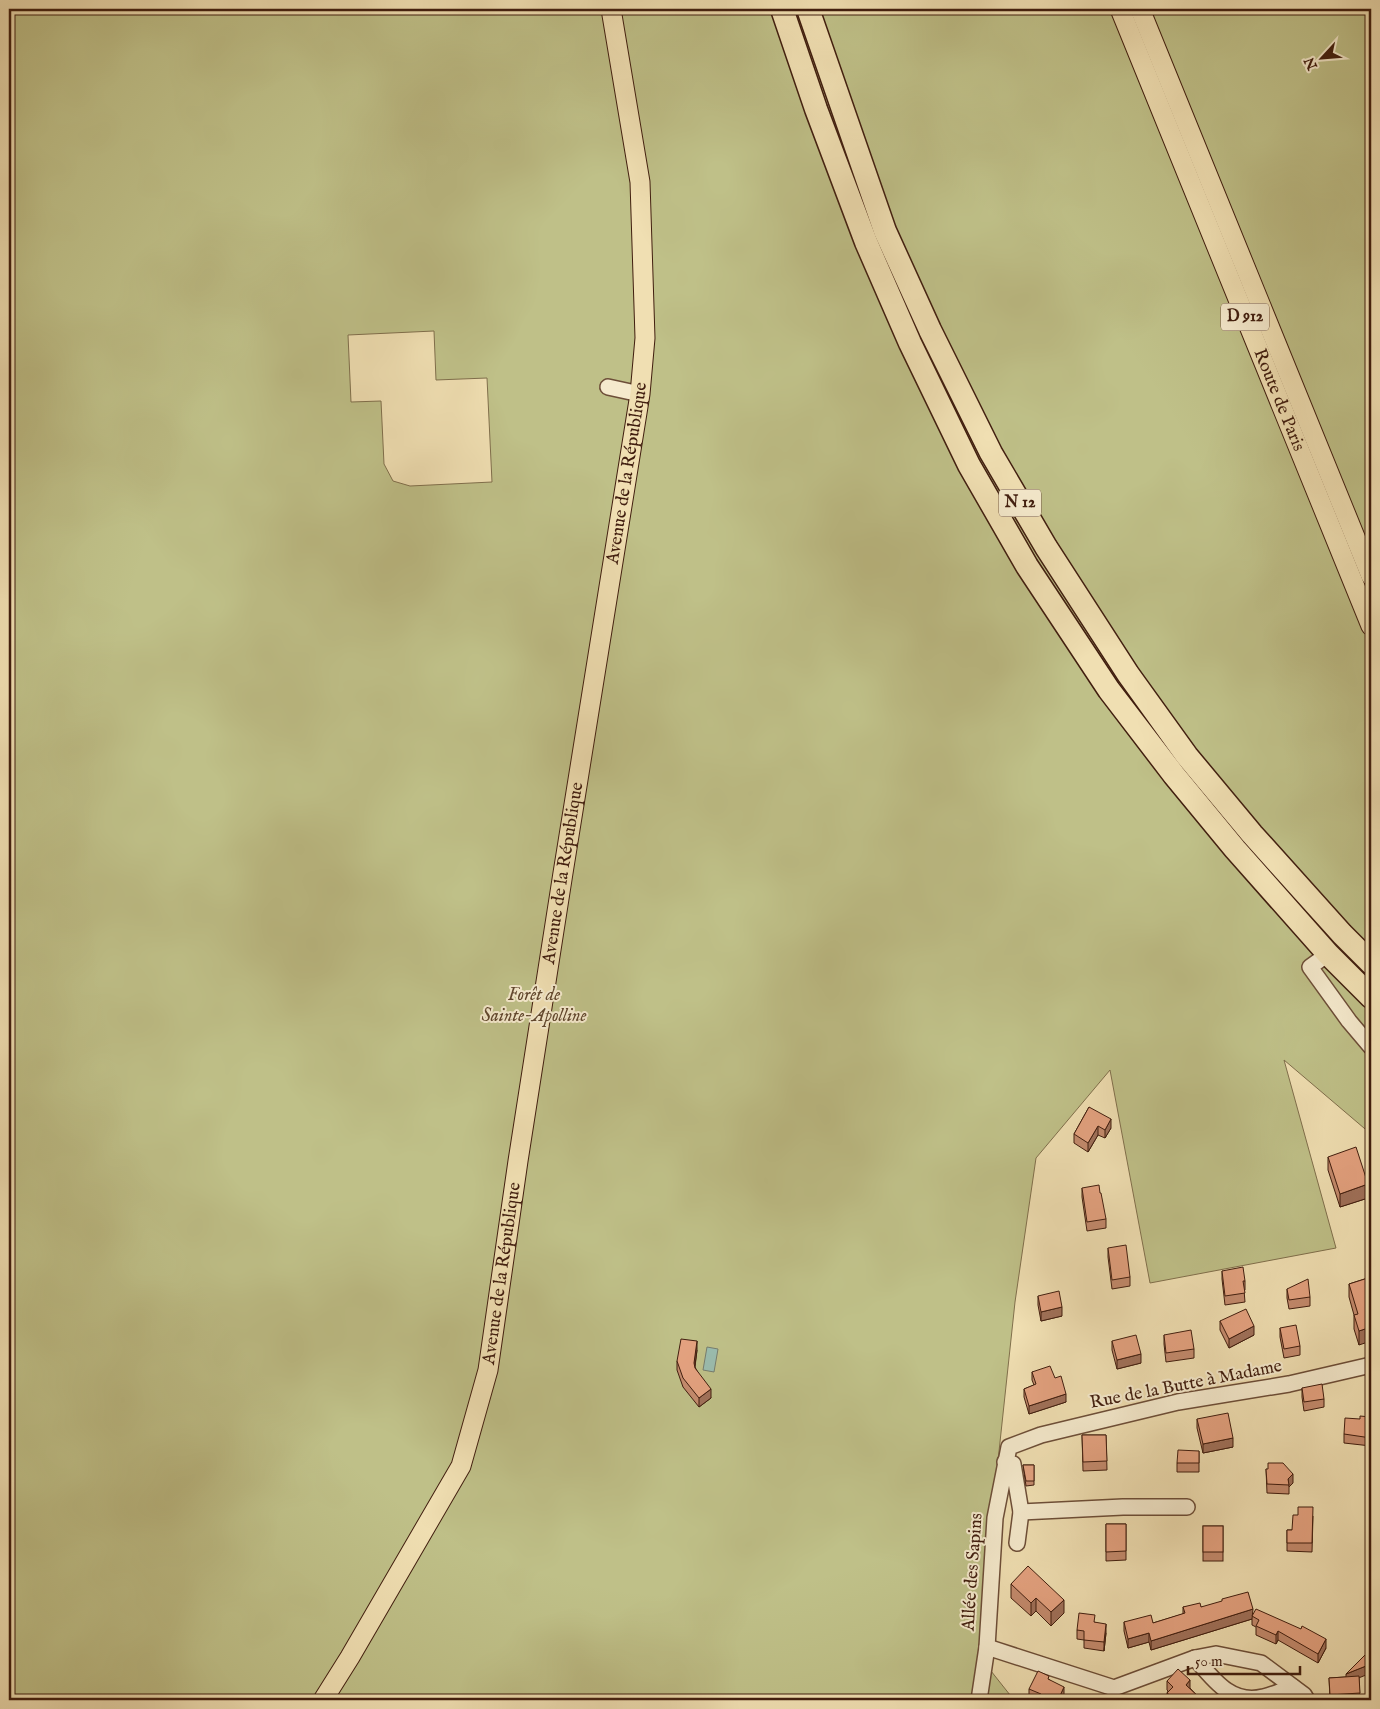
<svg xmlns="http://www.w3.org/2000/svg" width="1380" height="1709" font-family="'IM FELL English',serif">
<rect width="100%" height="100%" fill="#f0dfb2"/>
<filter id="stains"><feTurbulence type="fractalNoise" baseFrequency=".004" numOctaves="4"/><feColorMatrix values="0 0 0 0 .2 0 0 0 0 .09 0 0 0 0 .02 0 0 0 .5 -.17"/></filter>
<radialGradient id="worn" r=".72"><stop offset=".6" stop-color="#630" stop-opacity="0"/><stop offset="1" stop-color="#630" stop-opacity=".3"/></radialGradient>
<path fill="#bfc088" stroke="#806f4c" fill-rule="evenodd" d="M9,9H1371V1134L1284,1060L1336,1248L1150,1283L1110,1070L1036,1158L1015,1302L982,1610L991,1671L1014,1700H9ZM434,331L436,380L487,378L492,482L410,486L393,481L384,464L381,401L351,402L348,335Z"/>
<path fill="#9abcae" stroke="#767d6e" d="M707,1347L718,1349L714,1372L703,1370Z"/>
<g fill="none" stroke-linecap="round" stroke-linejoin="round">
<g stroke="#6d4e38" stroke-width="18">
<g id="minor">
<path d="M608,387L640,394"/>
<path d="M1328,954L1310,967L1349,1021L1371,1047"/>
<path d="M1005,1462L1013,1464L1021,1512L1017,1543"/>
<path d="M1021,1512L1123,1507H1187"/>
<path d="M987,1647L1114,1688L1195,1658L1216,1654L1261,1663L1304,1695L1307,1700"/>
<path d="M1195,1658C1213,1679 1231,1705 1263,1697C1273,1695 1283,1690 1293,1687"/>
<path d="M979,1700L987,1647L995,1518L1009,1447L1041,1435L1178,1402L1289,1384L1371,1365"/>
</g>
</g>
<g stroke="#411e0f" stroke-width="21">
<g id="major">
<path id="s1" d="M1120,9L1371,626"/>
<path d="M1140,9L1371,576"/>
<path id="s2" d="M323,1700L350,1657L461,1466L488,1370L518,1161L563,873L640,394L645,338L640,182L611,9"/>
</g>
</g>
<g stroke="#411e0f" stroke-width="25">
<g id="highway">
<path d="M782,9L816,109L866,242L910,343L969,465L1027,566L1109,690L1174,775L1235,849L1328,954L1371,997"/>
<path d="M808,9L885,231L930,330L991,453L1046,547L1128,674L1187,756L1252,834L1342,934L1371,963"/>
</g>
</g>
<use href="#minor" stroke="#f5eacd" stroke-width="15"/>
<use href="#major" stroke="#f0dfb2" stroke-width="19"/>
<use href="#highway" stroke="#f0dfb2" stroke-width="22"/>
</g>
<g fill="#c48b6e" stroke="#411e0f">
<path d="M1089,1107L1111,1128L1105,1138L1098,1135L1088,1152L1074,1143V1134Z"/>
<path d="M1328,1157L1368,1198L1340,1207L1328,1170Z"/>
<path d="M1082,1188L1106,1219V1228L1087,1231L1082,1197Z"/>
<path d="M1108,1248L1130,1277V1286L1112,1289L1108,1257Z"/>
<path d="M1222,1271L1245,1281V1290H1244L1245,1302L1225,1305L1222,1279Z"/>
<path d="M1371,1277L1359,1345L1354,1329V1315L1349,1297V1284Z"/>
<path d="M1287,1289L1310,1297V1306L1289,1309L1287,1298Z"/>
<path d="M1038,1296L1062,1316L1041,1321L1038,1305Z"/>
<path d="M1220,1321L1254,1335L1229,1348L1220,1330Z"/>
<path d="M1280,1328L1300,1346V1355L1284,1358L1280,1337Z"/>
<path d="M1164,1335L1194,1349V1358L1166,1362L1164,1344Z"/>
<path d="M1112,1341L1141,1363L1117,1369L1112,1350Z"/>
<path d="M697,1350L695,1367L711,1398L699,1407L683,1387L677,1370V1361Z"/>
<path d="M1032,1372L1055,1378L1066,1402L1029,1414L1024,1397V1389L1034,1385L1032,1380Z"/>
<path d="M1302,1388L1324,1399V1407L1304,1411L1302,1397Z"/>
<path d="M1371,1417V1446L1344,1443V1434L1360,1419Z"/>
<path d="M1197,1419L1233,1447L1203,1453L1197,1428Z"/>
<path d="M1082,1435H1106L1107,1470L1083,1471Z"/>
<path d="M1199,1451V1472H1177V1463Z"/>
<path d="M1023,1465H1034V1485L1026,1486Z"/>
<path d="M1266,1469L1293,1483L1289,1487V1494L1267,1493Z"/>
<path d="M1313,1516L1312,1552L1287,1551V1530H1292Z"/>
<path d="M1106,1524H1126V1560L1106,1561Z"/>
<rect x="1203" y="1526" width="20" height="35"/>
<path d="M1011,1584L1064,1613L1051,1626L1036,1611L1031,1616L1011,1598Z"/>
<path d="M1183,1607H1201L1253,1615L1326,1648L1318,1663L1278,1640L1276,1644L1256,1635V1627L1252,1625V1619L1151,1650L1149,1642L1128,1648L1124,1631V1622L1153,1623L1183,1614Z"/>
<path d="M1095,1622L1106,1633L1104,1651L1084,1648V1640L1077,1639V1630Z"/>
<path d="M1371,1645L1359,1678L1360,1700H1330L1329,1678L1346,1677L1366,1654V1647Z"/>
<path d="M1049,1679L1064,1696L1062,1700H1035L1029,1698V1689Z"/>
<path d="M1167,1681L1190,1688L1201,1700H1167V1693L1168,1691L1167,1690Z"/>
</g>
<g fill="#a0715a" stroke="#411e0f">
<path d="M1111,1119V1128L1105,1138V1130Z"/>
<path d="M1098,1126V1135L1088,1152V1143Z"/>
<path d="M1368,1184V1198L1340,1207V1194Z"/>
<path d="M1062,1307V1316L1041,1321V1312Z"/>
<path d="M1254,1326V1335L1229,1348V1339Z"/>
<path d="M1371,1327V1341L1359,1345V1331Z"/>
<path d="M697,1341V1350L694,1372V1363Z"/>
<path d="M1141,1354V1363L1117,1369V1360Z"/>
<path d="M711,1389V1398L699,1407V1398Z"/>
<path d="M1066,1394V1402L1029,1414V1406Z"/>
<path d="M1233,1438V1447L1203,1453V1444Z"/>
<path d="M1293,1474V1483L1289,1487L1288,1479Z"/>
<path d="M1036,1598V1611L1031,1616V1603Z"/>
<path d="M1064,1600V1613L1051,1626V1612Z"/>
<path d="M1253,1609L1252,1619L1151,1650V1641Z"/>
<path d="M1106,1624V1633L1104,1651V1642Z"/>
<path d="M1278,1631V1640L1276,1644V1635Z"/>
<path d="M1149,1633V1642L1128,1648V1639Z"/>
<path d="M1326,1639V1648L1318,1663V1654Z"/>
<path d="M1371,1664V1673L1346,1683V1674Z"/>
<path d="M1190,1680V1689L1186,1685Z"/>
<path d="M1064,1687V1696L1062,1700H1058Z"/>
</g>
<g fill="#e4a280" stroke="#411e0f">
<path d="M1089,1107L1111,1119L1105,1130L1098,1126L1088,1143L1074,1134Z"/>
<path d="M1356,1147L1368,1184L1340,1194L1328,1157Z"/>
<path d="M1099,1185L1100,1193H1101L1106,1219L1087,1222L1082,1188Z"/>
<path d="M1126,1245L1130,1277L1112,1280L1108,1248Z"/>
<path d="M1243,1267L1245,1281H1243L1245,1293L1225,1296L1222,1271Z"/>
<path d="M1371,1277V1327L1359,1331L1354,1315L1358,1314L1349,1284Z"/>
<path d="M1308,1279L1310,1297L1289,1300L1287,1289Z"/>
<path d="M1059,1291L1062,1307L1041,1312L1038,1296Z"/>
<path d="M1246,1309L1254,1326L1229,1339L1220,1321Z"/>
<path d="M1296,1325L1300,1346L1284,1349L1280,1328Z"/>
<path d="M1191,1330L1194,1349L1166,1353L1164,1335Z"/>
<path d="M1136,1335L1141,1354L1117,1360L1112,1341Z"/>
<path d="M681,1339L697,1341L694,1363L695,1368L711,1389L699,1398L683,1378L677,1361Z"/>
<path d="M1050,1366L1055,1378L1061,1376L1066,1394L1029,1406L1024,1389L1036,1384L1032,1372Z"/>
<path d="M1322,1384L1324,1399L1304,1402L1302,1388Z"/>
<path d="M1228,1413L1233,1438L1203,1444L1197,1419Z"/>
<path d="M1360,1416L1371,1417V1438L1344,1434L1345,1418L1360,1419Z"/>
<path d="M1082,1435H1106L1107,1461L1083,1462Z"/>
<path d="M1178,1450L1199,1451V1463H1177Z"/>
<path d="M1268,1463H1283L1293,1474L1288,1479L1289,1485L1267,1484L1266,1469H1268Z"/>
<path d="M1023,1465H1034V1481H1026Z"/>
<path d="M1298,1507H1313L1312,1543H1287V1530H1292L1293,1515H1298Z"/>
<path d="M1106,1524H1126V1551L1106,1552Z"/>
<rect x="1203" y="1526" width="20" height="26"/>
<path d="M1028,1566L1064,1600L1051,1612L1036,1598L1031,1603L1011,1584Z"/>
<path d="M1248,1592L1253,1609L1151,1641L1149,1633L1128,1639L1124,1622L1151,1615L1153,1623L1185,1613L1183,1607L1200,1603L1201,1607L1222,1601V1599Z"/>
<path d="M1256,1609L1301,1629L1302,1626L1326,1639L1318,1654L1278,1631L1276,1635L1256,1626L1259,1620L1252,1616Z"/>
<path d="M1079,1613L1095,1615L1094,1622L1106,1624L1104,1642L1084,1640V1631L1077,1630Z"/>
<path d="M1371,1645V1664L1346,1674L1368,1652L1366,1647Z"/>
<path d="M1178,1669L1190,1680L1186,1685L1201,1699L1199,1700H1176L1167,1693L1173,1687L1167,1681Z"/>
<path d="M1038,1671L1049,1676L1048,1679L1064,1687L1058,1700H1049L1039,1696L1041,1694L1029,1689Z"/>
<path d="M1359,1676L1360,1693L1330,1695L1329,1678Z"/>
</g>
<g text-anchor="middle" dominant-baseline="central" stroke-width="4" stroke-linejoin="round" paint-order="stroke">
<g fill="#f5eacd" stroke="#775b48" stroke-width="1">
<rect x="1221" y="303.5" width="48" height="27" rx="4"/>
<rect x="999" y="489.5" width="42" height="27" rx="4"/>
</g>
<g font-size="16" font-weight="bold" fill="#411e0f">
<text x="1245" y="317">D 912</text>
<text x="1020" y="503">N 12</text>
</g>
<g font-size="18" fill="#411e0f" stroke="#f5eacd">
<text stroke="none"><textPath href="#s1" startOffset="422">Route de Paris</textPath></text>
<text stroke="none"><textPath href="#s2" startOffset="1279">Avenue de la République</textPath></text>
<text stroke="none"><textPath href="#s2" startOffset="874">Avenue de la République</textPath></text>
<text stroke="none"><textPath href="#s2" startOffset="469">Avenue de la République</textPath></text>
<text transform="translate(1186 1385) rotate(-11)">Rue de la Butte à Madame</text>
<text transform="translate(973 1572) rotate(-86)">Allée des Sapins</text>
</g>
<g font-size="18" font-style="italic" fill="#60462d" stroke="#f5eacd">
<text x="534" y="995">Forêt de<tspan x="534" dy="21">Sainte-Apolline</tspan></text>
</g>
</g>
<rect width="1380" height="1709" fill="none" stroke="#f0dfb2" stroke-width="30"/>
<rect x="10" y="10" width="1360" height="1689" fill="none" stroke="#411e0f" stroke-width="2.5"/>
<rect x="15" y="15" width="1350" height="1679" fill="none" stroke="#411e0f"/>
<g transform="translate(1322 58) rotate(244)" stroke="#f5eacd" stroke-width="4" paint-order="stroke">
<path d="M0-4L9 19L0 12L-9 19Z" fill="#411e0f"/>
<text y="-8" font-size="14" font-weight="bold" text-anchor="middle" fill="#411e0f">N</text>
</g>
<path d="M1188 1666v8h112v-8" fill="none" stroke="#411e0f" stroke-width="2.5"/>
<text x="1195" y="1666" font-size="15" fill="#411e0f" stroke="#f5eacd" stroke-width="4" paint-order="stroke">50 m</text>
<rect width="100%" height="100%" filter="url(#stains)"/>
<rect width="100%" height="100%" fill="url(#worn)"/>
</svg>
